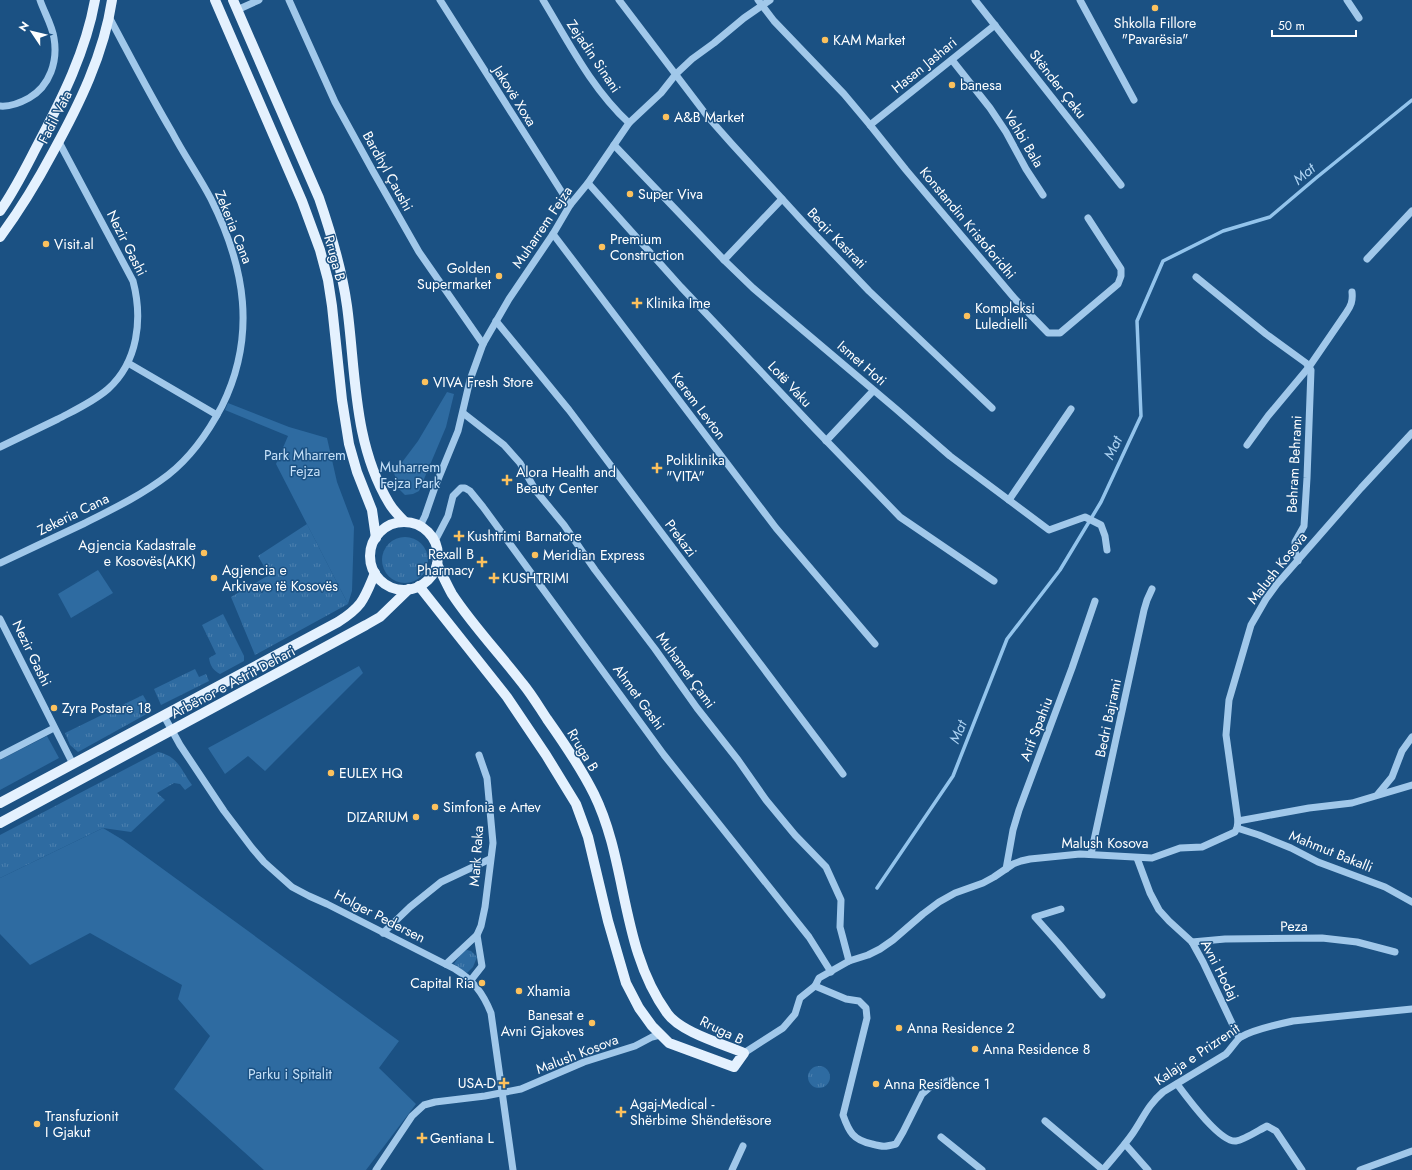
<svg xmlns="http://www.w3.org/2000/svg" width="1412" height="1170" font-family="Jost,sans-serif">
<defs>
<pattern id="grass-tufts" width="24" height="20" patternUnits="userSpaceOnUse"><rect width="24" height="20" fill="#2e6ba1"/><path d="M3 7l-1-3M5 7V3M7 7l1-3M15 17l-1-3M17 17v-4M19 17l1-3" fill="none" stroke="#4d81af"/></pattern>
</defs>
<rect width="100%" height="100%" fill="#1b5183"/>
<g fill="url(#grass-tufts)">
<path d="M307,524L348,604L255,655L231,597L269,575L258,556Z"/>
<circle cx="405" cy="560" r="23"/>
<path d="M223,614L244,656V661L220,674C214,671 210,666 209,658L216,654L202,625Z"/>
<path d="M195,669L199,677L206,674L209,681L161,705L154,689Z"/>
<path d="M143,695L152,711L78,752L70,745L65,733Z"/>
<path d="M158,752C178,756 181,770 192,785L185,790L180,784L174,783L157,793L165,800L131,832L103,828L0,878V835Z"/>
<path d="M467,950L471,951L477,957L473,967L467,973L454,964L462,952Z"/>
<circle cx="819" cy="1077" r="11"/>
</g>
<g fill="#2e6ba1">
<path d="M447,392L454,394L446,427L419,491L413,494L405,495L399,489L394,473L418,441Z"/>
<path d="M228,403L289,427L327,438L337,482L354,527L352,591L348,604L276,464L288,436L225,410Z"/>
<path d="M98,570L113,593L71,618L58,594Z"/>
<path d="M359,666L363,673L265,771L248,756L225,774L208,748Z"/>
<path d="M47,736L59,758L0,790V760Z"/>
<path d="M103,828L123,840L399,1041L379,1068L416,1104L366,1170H264L174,1089L210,1036L178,999L182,985L90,933L30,965L0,934V878Z"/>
</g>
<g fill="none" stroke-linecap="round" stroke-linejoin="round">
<path stroke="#93c4ec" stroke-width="3.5" d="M877,888L953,776L1007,639L1060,570L1101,502L1141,416L1137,321L1163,261L1223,231L1270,217L1316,178L1412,100"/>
<g stroke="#a1c8ea" stroke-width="7">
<path d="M289,0L335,102L374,173L419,252L483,344"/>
<path d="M440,0L570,205"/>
<path d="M543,0C569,43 592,89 629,123"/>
<path d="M619,0L708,117L731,143L806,225L869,291L992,408"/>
<path d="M758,0L774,21L844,94L870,125L906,170L1015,299L1048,333H1060L1118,284L1121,276V269L1088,218"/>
<path d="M975,0L1121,185"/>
<path d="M1080,0L1134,100"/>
<path d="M1347,0L1359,18"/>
<path d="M237,10L259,0"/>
<path d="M952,60L990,108L1006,132L1026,169L1043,195"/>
<path d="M0,106C11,107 20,103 29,98C50,86 58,61 54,38C52,25 44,12 40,0"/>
<path d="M870,125L995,25"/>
<path d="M614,145L724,260L753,288L896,409L950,456L1049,530L1085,517L1101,525L1105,536L1107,550"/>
<path d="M588,183L681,287L815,429L900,517L994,581"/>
<path d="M553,234L776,528L875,644"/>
<path d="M1367,259L1412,211"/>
<path d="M724,260L782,199"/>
<path d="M1196,277L1266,334L1306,363L1311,370L1307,478L1304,526L1295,542V551L1298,561"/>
<path d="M496,321L569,410L843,774"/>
<path d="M128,363L217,415"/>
<path d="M463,413L504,445L520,463L536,491L564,525L595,570L655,649L697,708L738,760L766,800L795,835L826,867L841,900L840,927L849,961"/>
<path d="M826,441L873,391"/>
<path d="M1247,445L1268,416L1309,367L1346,313C1351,306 1353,301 1352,292"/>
<path d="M0,447C19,438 39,428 58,419C75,410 93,402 108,389C138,362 143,319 133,281L59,142"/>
<path d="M1009,500L1071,409"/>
<path d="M420,526L425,516L435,487L458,431L470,380L483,344L509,299L553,234L570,205L588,183L629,123L661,93L676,74L692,59L714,43L744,18L770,0"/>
<path d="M435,541L448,516L453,496L461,488H465L470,491L483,507L664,755L809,937L831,972"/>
<path d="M0,563C28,550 55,537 83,524C113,509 142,495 168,475C191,457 209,431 222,406C257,335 245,267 211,199C199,176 184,155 172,132C150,95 130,56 109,17"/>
<path d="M0,619L73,764"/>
<path d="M164,716L180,745L224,811L252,848L264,862L292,887L309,896L327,904L455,969C473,980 483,993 491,1013L513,1170"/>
<path d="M0,756L54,728"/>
<path d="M1378,794L1392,777L1402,751L1412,737"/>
<path d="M1238,821L1309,808L1352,803L1412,785"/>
<path d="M1237,828L1259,835L1291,848L1318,862L1385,887L1412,902"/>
<path d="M1091,854L1144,610L1147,600L1152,589"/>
<path d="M1137,858L1150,893L1159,910L1169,921L1192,942L1203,962L1239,1038"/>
<path d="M1006,869L1013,830L1019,810L1072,668L1095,601"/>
<path d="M1061,909L1035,917L1059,944L1102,995"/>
<path d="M383,933L410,907L441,882L490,859"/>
<path d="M477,935L481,926L485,907L493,843L487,778L479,755"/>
<path d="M1192,942L1225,939L1322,938L1357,942L1395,952"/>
<path d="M446,964L477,935L482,966L471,980"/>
<path d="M815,986L846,999L859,1001L866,1008L867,1018L843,1115C849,1132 853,1140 872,1144C883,1147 885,1147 896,1144L903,1132L922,1094L930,1087L951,1080"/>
<path d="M744,1053L783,1028L795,1014L800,998L815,986L819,978L849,961L868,955L880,949L893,940L923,914L939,902L955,893L983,883L994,877L1013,864L1021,861L1030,859L1080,854L1152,858L1180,848L1202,847L1235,832L1237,828L1238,821L1226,735L1229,700L1251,625L1266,599L1277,584L1361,488L1412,433"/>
<path d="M1177,1084C1186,1096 1220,1143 1236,1141C1244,1140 1259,1130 1267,1126L1276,1131L1302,1170"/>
<path d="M1045,1121L1103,1170"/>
<path d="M941,1137L982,1170"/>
<path d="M1125,1144L1148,1170"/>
<path d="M376,1170L412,1116L424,1105L435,1102L485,1096L521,1089L584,1062L635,1046L652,1037L660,1035"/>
<path d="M732,1170L743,1146"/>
<path d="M1103,1170C1113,1158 1124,1146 1133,1133C1144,1117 1147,1106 1163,1092L1226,1054C1230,1050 1238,1038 1241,1037C1252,1030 1279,1024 1293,1021L1412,1009"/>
<path d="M1360,1170L1412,1151"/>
</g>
<g stroke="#e4f1fe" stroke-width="10">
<path d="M215,0L302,201L320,250L328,280L332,306L342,400L349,444L357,472L372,510L376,538"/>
<path d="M233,0L319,198C331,233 342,270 347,306C356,373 353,443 389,503C393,510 399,516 405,522"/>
<path d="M0,211C15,190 26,167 38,144C62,99 86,51 95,0"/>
<path d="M0,237C20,210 37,182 53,152C79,105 104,54 112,0"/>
<circle cx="404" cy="556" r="34"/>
<path d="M419,586L507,697L546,755L576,804L588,837L608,921L626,983L639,1008L652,1026L669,1043L734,1067L744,1053C723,1044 680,1032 667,1013C620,948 628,863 594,794C581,768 564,743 547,719C539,707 532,695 523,684C500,654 473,626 452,594C447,585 442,574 437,564"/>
<path d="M0,803L338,622C363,606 364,599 375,573"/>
<path d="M0,823L366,625L380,617L409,589"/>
</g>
</g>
<g fill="#fcc15d" stroke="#1b5183" stroke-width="1.5">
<circle cx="1155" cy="8" r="4"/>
<circle cx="825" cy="40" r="4"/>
<circle cx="952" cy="85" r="4"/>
<circle cx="666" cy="117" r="4"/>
<circle cx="630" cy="194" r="4"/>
<circle cx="46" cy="244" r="4"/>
<circle cx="602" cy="247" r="4"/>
<circle cx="499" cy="276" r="4"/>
<path d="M635 297h4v4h4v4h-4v4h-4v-4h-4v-4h4z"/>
<circle cx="967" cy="316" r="4"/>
<circle cx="425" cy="382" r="4"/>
<path d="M655 462h4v4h4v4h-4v4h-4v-4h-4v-4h4z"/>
<path d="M505 474h4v4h4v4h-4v4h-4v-4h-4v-4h4z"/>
<path d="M457 530h4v4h4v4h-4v4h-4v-4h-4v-4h4z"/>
<circle cx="204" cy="553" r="4"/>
<circle cx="535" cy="555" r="4"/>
<path d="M480 556h4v4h4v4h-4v4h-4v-4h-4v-4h4z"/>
<circle cx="214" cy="578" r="4"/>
<path d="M492 572h4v4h4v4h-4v4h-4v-4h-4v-4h4z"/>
<circle cx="54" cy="708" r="4"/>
<circle cx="331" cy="773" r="4"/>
<circle cx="435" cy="807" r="4"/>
<circle cx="416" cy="817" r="4"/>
<circle cx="482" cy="983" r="4"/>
<circle cx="519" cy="991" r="4"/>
<circle cx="592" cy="1023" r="4"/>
<circle cx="899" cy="1028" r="4"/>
<circle cx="975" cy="1049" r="4"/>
<path d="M502 1077h4v4h4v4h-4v4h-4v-4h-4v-4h4z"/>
<circle cx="876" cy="1084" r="4"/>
<path d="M619 1106h4v4h4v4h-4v4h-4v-4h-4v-4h4z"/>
<circle cx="37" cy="1124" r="4"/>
<path d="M420 1132h4v4h4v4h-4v4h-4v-4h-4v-4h4z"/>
</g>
<g text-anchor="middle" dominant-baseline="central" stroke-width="3" stroke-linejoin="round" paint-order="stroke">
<g font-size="14" fill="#fff" stroke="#1b5183" text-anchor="start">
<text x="1155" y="23" text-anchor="middle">Shkolla Fillore<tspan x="1155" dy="16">"Pavarësia"</tspan></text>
<text x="833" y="40">KAM Market</text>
<text x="960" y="85">banesa</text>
<text x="674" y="117">A&amp;B Market</text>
<text x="638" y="194">Super Viva</text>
<text x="610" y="239">Premium<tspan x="610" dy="16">Construction</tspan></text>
<text x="54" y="244">Visit.al</text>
<text x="491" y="268" text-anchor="end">Golden<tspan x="491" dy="16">Supermarket</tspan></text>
<text x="646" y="303">Klinika Ime</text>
<text x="975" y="308">Kompleksi<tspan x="975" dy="16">Luledielli</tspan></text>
<text x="433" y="382">VIVA Fresh Store</text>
<text x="666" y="460">Poliklinika<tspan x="666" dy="16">"VITA"</tspan></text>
<text x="516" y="472">Alora Health and<tspan x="516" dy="16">Beauty Center</tspan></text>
<text x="467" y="536">Kushtrimi Barnatore</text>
<text x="196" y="545" text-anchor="end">Agjencia Kadastrale<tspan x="196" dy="16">e Kosovës(AKK)</tspan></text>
<text x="474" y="554" text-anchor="end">Rexall B<tspan x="474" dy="16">Pharmacy</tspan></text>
<text x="543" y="555">Meridian Express</text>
<text x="222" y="570">Agjencia e<tspan x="222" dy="16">Arkivave të Kosovës</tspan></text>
<text x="502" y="578">KUSHTRIMI</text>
<text x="62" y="708">Zyra Postare 18</text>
<text x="339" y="773">EULEX HQ</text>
<text x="443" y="807">Simfonia e Artev</text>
<text x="408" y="817" text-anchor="end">DIZARIUM</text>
<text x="474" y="983" text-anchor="end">Capital Ria</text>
<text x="527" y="991">Xhamia</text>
<text x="584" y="1015" text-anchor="end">Banesat e<tspan x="584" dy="16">Avni Gjakoves</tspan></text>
<text x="907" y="1028">Anna Residence 2</text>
<text x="983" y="1049">Anna Residence 8</text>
<text x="496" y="1083" text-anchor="end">USA-D</text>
<text x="884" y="1084">Anna Residence 1</text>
<text x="630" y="1104">Agaj-Medical -<tspan x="630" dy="16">Shërbime Shëndetësore</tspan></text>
<text x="45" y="1116">Transfuzionit<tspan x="45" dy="16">I Gjakut</tspan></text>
<text x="430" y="1138">Gentiana L</text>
</g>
<g font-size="14" fill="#fff" stroke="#1b5183">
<text transform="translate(594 56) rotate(56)">Zejadin Sinani</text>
<text transform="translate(924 65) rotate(-39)">Hasan Jashari</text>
<text transform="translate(1058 84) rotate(52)">Skënder Çeku</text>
<text transform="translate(515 96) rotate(58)">Jakovë Xoxa</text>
<text transform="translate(55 117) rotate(-63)">Fadil Vata</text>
<text transform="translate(1024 139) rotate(59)">Vehbi Bala</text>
<text transform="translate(388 171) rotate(61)">Bardhyl Çaushi</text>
<text transform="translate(968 223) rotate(50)">Konstandin Kristoforidhi</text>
<text transform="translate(234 227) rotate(68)">Zekeria Cana</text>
<text transform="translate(542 227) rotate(-56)">Muharrem Fejza</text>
<text transform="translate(837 238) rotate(46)">Beqir Kastrati</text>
<text transform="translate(127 243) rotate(63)">Nezir Gashi</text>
<text transform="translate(335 258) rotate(75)">Rruga B</text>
<text transform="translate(862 363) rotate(41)">Ismet Hoti</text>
<text transform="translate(790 384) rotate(47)">Lotë Vaku</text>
<text transform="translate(699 406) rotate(53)">Kerem Levton</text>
<text transform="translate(1294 464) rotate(-87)">Behram Behrami</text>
<text transform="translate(73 514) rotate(-26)">Zekeria Cana</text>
<text transform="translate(681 538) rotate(53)">Prekazi</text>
<text transform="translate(1277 568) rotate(-52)">Malush Kosova</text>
<text transform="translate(32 653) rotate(64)">Nezir Gashi</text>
<text transform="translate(686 670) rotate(54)">Muhamet Çami</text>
<text transform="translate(233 682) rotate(-28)">Arbënor e Astrit Dehari</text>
<text transform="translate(639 697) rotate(54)">Ahmet Gashi</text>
<text transform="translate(1108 718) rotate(-78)">Bedri Bajrami</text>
<text transform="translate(1036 729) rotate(-69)">Arif Spahiu</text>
<text transform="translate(583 750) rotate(59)">Rruga B</text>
<text x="1105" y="843">Malush Kosova</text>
<text transform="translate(1331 851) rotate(22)">Mahmut Bakalli</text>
<text transform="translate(476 856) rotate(-86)">Mark Raka</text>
<text transform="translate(380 916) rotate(27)">Holger Pedersen</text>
<text transform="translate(1294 926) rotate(-1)">Peza</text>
<text transform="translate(1220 970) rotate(63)">Avni Hodaj</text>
<text transform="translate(722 1030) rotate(26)">Rruga B</text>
<text transform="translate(577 1054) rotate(-21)">Malush Kosova</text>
<text transform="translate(1197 1054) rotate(-34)">Kalaja e Prizrenit</text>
</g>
<g font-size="14" fill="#c5e0f8" stroke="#1b5183">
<text x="305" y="455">Park Mharrem<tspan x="305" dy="16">Fejza</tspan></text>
<text x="410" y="467">Muharrem<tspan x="410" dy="16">Fejza Park</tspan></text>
<text x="290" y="1074">Parku i Spitalit</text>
</g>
<g font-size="15" font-style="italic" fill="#acd2f2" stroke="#1b5183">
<text transform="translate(1304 174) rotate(-40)">Mat</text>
<text transform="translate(1113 448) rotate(-65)">Mat</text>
<text transform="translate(958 732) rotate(-68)">Mat</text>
</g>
</g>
<g transform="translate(32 32) rotate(305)" stroke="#1b5183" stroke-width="3" paint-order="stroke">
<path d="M0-3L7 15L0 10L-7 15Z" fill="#ffffff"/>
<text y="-6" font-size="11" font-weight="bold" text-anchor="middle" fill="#ffffff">N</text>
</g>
<path d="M1272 30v6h84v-6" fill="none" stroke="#ffffff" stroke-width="2"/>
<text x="1278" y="30" font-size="12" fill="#ffffff" stroke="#1b5183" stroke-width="3" paint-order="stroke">50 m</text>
</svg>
